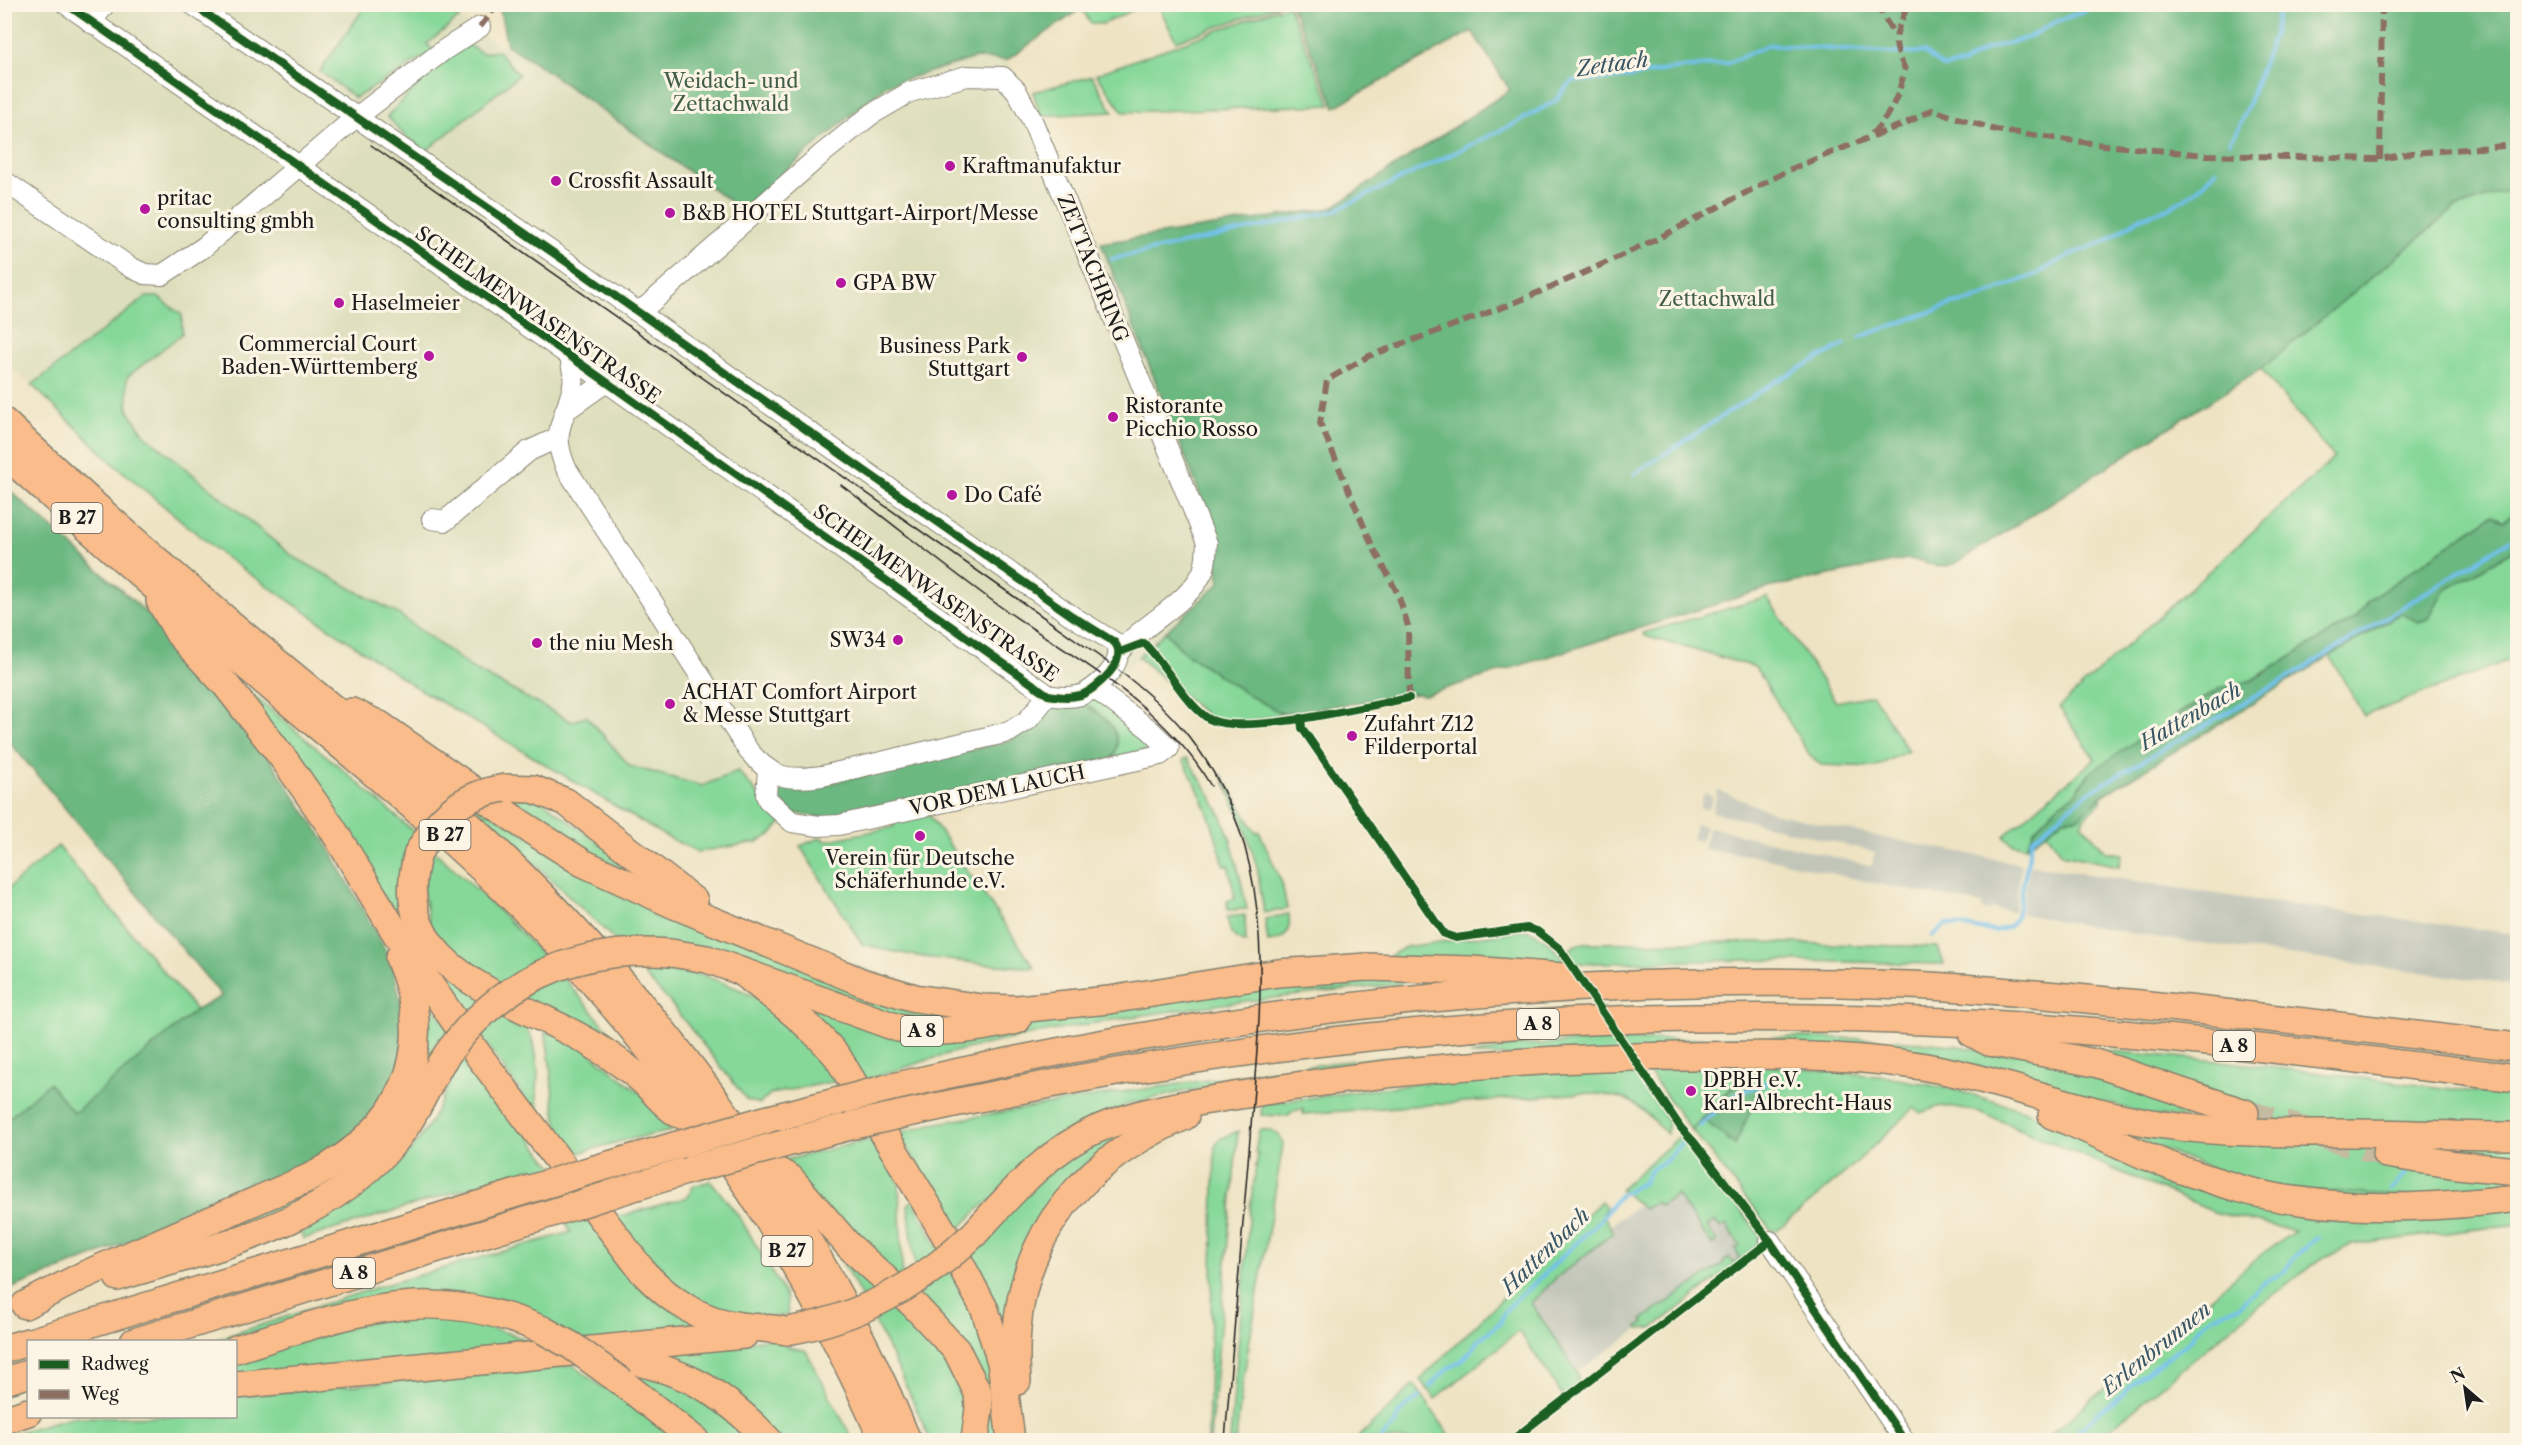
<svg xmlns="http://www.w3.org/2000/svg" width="2522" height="1445" font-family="'Libre Caslon Text',serif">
<rect width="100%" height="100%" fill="#fcf5e5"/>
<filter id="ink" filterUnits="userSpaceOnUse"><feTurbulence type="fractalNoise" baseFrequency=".0167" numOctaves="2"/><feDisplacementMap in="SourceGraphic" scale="12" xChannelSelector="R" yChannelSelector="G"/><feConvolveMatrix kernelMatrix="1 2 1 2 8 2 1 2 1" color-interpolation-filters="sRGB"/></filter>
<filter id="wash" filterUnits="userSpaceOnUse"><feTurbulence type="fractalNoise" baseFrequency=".008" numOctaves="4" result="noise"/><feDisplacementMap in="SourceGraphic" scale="24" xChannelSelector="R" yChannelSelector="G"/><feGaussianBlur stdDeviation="1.35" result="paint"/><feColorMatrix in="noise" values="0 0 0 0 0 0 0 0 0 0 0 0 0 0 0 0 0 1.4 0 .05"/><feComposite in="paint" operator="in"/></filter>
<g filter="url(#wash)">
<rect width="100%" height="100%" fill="#eee3c2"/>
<path fill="#dddebc" d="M4,5H442L498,45H507L530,59L741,209L886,85L975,58L1007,60L1101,243L1213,527L1220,583L1092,699L1034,724L1012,740L807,789L777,786L766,771L745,768L702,786L630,766L586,716L572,722L473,669L398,614L292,556L144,434L128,410L127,377L182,334L158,297H146L32,385L5,363Z"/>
<g fill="#c2c6b9">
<path d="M1718,790L1774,813L1880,837L2022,864L2014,912L1991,908L1990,911L1982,910V904L1868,882L1763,857L1703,849L1709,827L1872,866L1875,852L1712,812Z"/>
<path d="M1704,793L1713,796L1709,810L1700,808Z"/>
<path d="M1696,824L1705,827L1701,841L1692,839Z"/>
<path d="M2030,865L2255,900L2517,934V985L2161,938L2021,914Z"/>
<path d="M1700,1160L1758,1235L1740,1260L1652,1327L1639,1329L1576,1373L1518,1314L1574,1252Z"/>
</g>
<g fill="#86d899" stroke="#517a5a" stroke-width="1.5">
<path d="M366,5H442L460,17L427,44L434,51L355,98L320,71Z"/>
<path d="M1091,5V4L1144,5L1103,24L1090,23L1083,10Z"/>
<path d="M1158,5H1280L1176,41Z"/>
<path d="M1288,5L1331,105L1123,112L1096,74Z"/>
<path d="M469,45L482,53L498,51L519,75L426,151L404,135L387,116L446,58Z"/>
<path d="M1092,76L1113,112L1040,116L1033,92Z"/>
<path d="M2517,188V509L2504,521L2492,515L2368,601L2357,617L2250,681L2221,688L2174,716L2178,727L2155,740L2150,732L2087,776L2075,794L2059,804L2035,829L2026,847L2013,844L2004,836L2095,759L2059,707L2334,458L2261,369L2455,208Z"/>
<path d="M146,297H158L182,315V334L127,377L128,410L144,434L292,556L398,614L473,669L572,722L586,716L630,766L702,786L738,771L782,822L771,835L757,842L698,852L665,836L411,684L225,557L116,466L32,385Z"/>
<path d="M2517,548V657L2364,716L2330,656L2401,613L2419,622L2429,618L2444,591Z"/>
<path d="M1767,597L1836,702L1873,695L1908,751L1875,767L1821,765L1809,754L1755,667L1644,636L1643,633Z"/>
<path d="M1165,632L1185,653L1283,714C1257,719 1236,728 1210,718L1138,657Z"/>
<path d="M230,676L341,768L414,832L403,859L405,864L407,911L520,1021L531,1036L535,1049L538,1069L537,1098L541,1122Z"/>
<path d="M1096,696L1154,745L1145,751L1112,759C1114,755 1117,750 1117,745C1119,725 1092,706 1075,701Z"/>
<path d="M1187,758C1201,780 1216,802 1226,827C1236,854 1241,882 1247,909L1228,910L1227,901L1235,898L1228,865L1224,866C1214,826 1203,796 1183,760Z"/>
<path d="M1221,774L1256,833L1259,831L1282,883L1287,909L1264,913L1257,867L1243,823Z"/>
<path d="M453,785L561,858L991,1016L922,1026L616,941Z"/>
<path d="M536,796L671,897L502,802Z"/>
<path d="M2102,796L2101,802L2083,819L2082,824L2106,852L2122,854L2119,866L2062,854L2046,832L2064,819L2078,818Z"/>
<path d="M926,811L1035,968C976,963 919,960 862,944L800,846L822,837L825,841L894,827L891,817Z"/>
<path d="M58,846L196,1010L74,1113L5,1121V891Z"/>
<path d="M429,847C506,912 575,987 637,1066L498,987L431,934L420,874Z"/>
<path d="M1289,914C1291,932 1286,940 1268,942L1265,919Z"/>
<path d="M1245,915L1246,943C1231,938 1229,931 1227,917Z"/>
<path d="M1525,930C1540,933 1554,947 1563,959H1570V949L1576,945L1584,943L1756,942L1938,947L1944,964L1747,960L1546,964L1385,959L1405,947Z"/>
<path d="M651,969L700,974L741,990L772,1006L801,1031L843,1083L831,1082L770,1094L760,1104L747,1100L668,1000L644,975Z"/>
<path d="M1400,976L1402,984C1257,999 1111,1015 970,1048C934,1056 900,1071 865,1080L800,1002L964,1035L1247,986Z"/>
<path d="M418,987L546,1159L717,1328L588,1343L486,1300L230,1341H212L374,1288L571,1232L533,1168L303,1239L301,1233C348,1207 394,1178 424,1132C436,1114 445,1093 454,1074L435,1056L375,1154L281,1214L172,1247Z"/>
<path d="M545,1032L568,1035L645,1097L672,1131L625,1140L568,1156C548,1111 555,1077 545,1032Z"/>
<path d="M1810,1037L1895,1040L1953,1045L2004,1054L2067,1047L2229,1062L2517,1097V1126L2303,1122L2154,1116L1960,1063L1470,1055L1520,1045L1613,1040Z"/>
<path d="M1411,1055L1356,1067L1186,1091L1128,1104L981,1207L957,1231L898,1133L932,1124L1115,1093L1331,1063Z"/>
<path d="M1769,1065L1888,1077L1955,1090L2024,1110L2190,1181L2517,1205V1224L2351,1245L2321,1259L2251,1311L2097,1440H2044L2263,1253L2295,1231L2214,1212L1980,1112L1941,1106L1920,1113L1914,1108L1846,1172L1776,1231L1771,1230L1692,1130L1703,1119L1735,1144L1760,1089L1741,1078L1742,1075L1691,1130L1647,1069L1738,1068L1745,1074L1738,1066Z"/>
<path d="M1636,1069L1669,1122L1667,1134C1634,1101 1633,1096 1585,1093L1303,1114V1109L1293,1111L1287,1116L1261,1115L1262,1104L1513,1071Z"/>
<path d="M2085,1118L2517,1143V1192L2443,1199L2257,1187Z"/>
<path d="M1135,1127C1090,1156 1048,1192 1025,1243C1014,1268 1010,1297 1005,1324H1002L968,1250L1074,1148Z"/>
<path d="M1259,1130H1269L1279,1134L1283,1145L1243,1380L1236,1440H1230L1250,1207L1258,1154L1255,1153Z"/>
<path d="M1238,1131L1210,1440H1208L1215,1146L1220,1139Z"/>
<path d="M1681,1135L1696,1151L1760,1235L1758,1243L1748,1255L1653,1328L1639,1329L1638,1327L1644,1323L1642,1320L1724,1263L1723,1261L1729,1257L1733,1263L1740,1258L1735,1249L1740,1246L1726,1225L1720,1228L1715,1221L1707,1226L1717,1242L1712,1245L1677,1195L1660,1206L1656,1202L1644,1209L1620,1189Z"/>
<path d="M876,1138L894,1169L899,1185L903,1285L812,1195L785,1160Z"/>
<path d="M711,1181L740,1218L786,1296L788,1315L744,1320L675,1294L610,1219L688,1197L693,1186Z"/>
<path d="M913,1200L988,1344L1003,1440H981L986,1420L918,1291L908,1205Z"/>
<path d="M1601,1201L1606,1207L1603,1213L1613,1233L1556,1278L1531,1303L1578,1374V1386L1564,1397L1519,1331L1435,1399L1420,1380Z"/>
<path d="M830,1241L933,1333L966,1387L965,1440H930C901,1372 868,1305 830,1241Z"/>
<path d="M417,1316C467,1319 499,1328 546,1348L236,1380V1361L368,1322Z"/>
<path d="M775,1338L783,1341L786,1346L806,1351L853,1440H779L645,1355Z"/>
<path d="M573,1365L603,1388L606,1385L676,1440H5V1436L71,1417L236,1416V1396Z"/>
<path d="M648,1372L679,1382L758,1440H711L630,1375Z"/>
<path d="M1414,1384L1453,1440H1356Z"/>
</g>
<g fill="#6cb881" stroke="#446a4e" stroke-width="1.5">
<path d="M499,5H1086L1007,60L975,58L886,85L741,209L530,59L507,45Z"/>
<path d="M1291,5H2517V188L2455,208L2261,369L1955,564L1939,567L1922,561L1907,559L1768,588L1425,695L1415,694L1283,714L1250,696L1185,653L1165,632L1220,583L1213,527L1101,243L1332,208L1510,90L1472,31L1335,107Z"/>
<path d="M5,486L138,605L186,652L236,709L326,843L391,960L405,1019L400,1069L381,1110L336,1149L272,1182L169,1226L5,1291V1121L49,1083L74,1113L196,1010L222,996L7,739L5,741Z"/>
<path d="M2517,509V548L2444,591L2429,618L2419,622L2400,613L2102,796L2078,818L2064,819L2026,847L2035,829L2059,804L2075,794L2091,772L2149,732L2155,740L2178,727L2174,717L2221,688L2251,681L2357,617L2368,601L2493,515L2504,521Z"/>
<path d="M1075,701C1092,706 1119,725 1117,745C1117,750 1114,755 1112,759L838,820L791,813L773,790L777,786L807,789L1012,740L1055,706Z"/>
<path d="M1741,1078L1760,1089L1735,1145L1703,1119Z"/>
</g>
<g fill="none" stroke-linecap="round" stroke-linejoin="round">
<g stroke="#72c1ed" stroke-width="4">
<path d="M2230,142L2240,126L2274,35L2279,4"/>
<path d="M1112,259L1334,211L1518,122L1555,101L1572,81L1631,77L1666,70L1728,63L1768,45L1893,53L1924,52L1943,67L1963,64L1986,49L2027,38L2057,21L2085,11L2092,4"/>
<path d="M1860,337L1953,304L1973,300L2039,273L2067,256L2106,241L2140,218L2171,207L2196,191L2216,170"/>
<path d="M1634,474L1773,383L1845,344"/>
<path d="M1932,936L1946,924L1995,931L2009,927L2017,917L2032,839L2092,790L2303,669L2518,535"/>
<path d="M1700,1126C1712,1114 1724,1101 1740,1093C1752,1086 1763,1088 1773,1077"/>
<path d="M2391,1190L2409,1170"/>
<path d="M1430,1386L1448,1368L1460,1362L1472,1350L1477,1341L1501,1322L1504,1312L1517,1298L1532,1286L1600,1220L1621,1194L1643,1183L1652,1168L1665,1162L1684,1140"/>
<path d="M1379,1440L1395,1424L1398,1415L1406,1406L1420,1397"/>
<path d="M2069,1440L2102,1409L2121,1396L2137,1379L2189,1342L2198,1328L2211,1317L2239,1306L2266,1281L2283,1273L2294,1258L2318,1237"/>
</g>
</g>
</g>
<g filter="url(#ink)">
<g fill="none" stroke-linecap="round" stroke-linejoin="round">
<path stroke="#c4bba1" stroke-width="27" stroke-dasharray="27 14" stroke-linecap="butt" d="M2245,1113L2386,1154"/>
<g stroke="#85806f" stroke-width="22">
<g id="minor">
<path d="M66,4L464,281L1048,695C1060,697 1069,698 1081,695C1097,689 1130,659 1114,642L1072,616L568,263L192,4"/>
<path d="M91,23L105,4"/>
<path d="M4,181L130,267L145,274L162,275L204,247L349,123L444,50L480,27"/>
<path d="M636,311L647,306L823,153L872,114L910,92L967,76L1003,77L1016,90L1032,120L1207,543C1206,552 1207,562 1203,571C1189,604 1143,623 1120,652"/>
<path d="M570,356C571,365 575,376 573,385C566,422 549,428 566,468L748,750C771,778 787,781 822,776L1009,732L1028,720L1048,695"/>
<path d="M565,411L606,382"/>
<path d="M432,519L445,521L529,451L557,438"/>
<path d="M768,769L766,795L768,800L792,822L819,826L839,825L1160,755L1169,748L1149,729L1094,688"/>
<path d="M1770,1241L1904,1440"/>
</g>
</g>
<g stroke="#85806f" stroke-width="30">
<g id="highway">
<path d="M4,422C78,492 154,559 232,625C320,699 411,770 495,849C670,1016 815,1216 907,1440"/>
<path d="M4,453C94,534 185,614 277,692C373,772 471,852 557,943C694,1089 803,1257 883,1440"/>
<path d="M160,601L179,634L226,685L286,762L332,828L408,953L476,1052L644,1273C671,1301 701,1321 740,1326C756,1328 771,1328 787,1331"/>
<path d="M352,712L380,725L523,825L583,863L672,904L864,983L915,998L982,1008L1017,1009L1109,1000L1278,973L1367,967L1472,970L1563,977"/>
<path d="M505,788L533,789L566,802L694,901"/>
<path d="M418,853C383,973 519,998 595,1046C612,1057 629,1068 643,1081C654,1091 664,1106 677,1113C684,1117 694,1119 703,1121"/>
<path d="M671,953L707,959L898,1028C942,1035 975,1029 1017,1020"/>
<path d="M742,972C776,999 809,1023 837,1056L944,1233L985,1310L1001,1362L1011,1440"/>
<path d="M1972,1033L1989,1042L2095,1063L2245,1113"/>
<path d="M884,1089C1219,1010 1564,971 1909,985C1986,988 2063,997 2140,1004C2266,1017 2392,1032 2518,1047"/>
<path d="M899,1115C1075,1076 1253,1046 1433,1031C1604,1016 1776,1014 1948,1022C2138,1030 2328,1056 2518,1078"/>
<path d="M2052,1115C2093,1130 2132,1152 2173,1167C2214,1181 2257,1196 2300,1201C2373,1211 2445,1207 2518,1198"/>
<path d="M765,1120L839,1101"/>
<path d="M783,1144L854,1125"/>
<path d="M2386,1154L2457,1165L2518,1171"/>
<path d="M765,1164L791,1179L849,1246L915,1306L957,1351L978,1393L979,1408L975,1440"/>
<path d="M585,1172L678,1145"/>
<path d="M608,1195L692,1169"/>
<path d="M974,1234C1010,1195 1045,1152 1095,1130C1146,1108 1204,1101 1259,1092C1399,1068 1541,1058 1683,1056C1758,1055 1832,1053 1907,1064C1995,1076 2077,1113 2164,1125C2225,1134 2288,1133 2349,1133C2405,1133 2461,1136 2518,1136"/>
<path d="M118,1277C215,1247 328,1225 395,1141C414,1118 426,1089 441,1063"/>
<path d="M25,1305L82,1276L313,1176C401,1128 440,1054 399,958"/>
<path d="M30,1342L553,1182"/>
<path d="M134,1342L574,1206"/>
<path d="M4,1349L28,1342"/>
<path d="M236,1349C349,1314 426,1280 543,1330"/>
<path d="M607,1356C678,1367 720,1388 768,1440"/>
<path d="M4,1381L28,1374"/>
<path d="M1017,1381C1007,1253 1069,1166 1185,1116"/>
<path d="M623,1383L695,1440"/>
<path d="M236,1385L744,1335"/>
<path d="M4,1420L28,1412"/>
</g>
</g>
<use href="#minor" stroke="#fff" stroke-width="20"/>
<use href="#highway" stroke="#f9bc8a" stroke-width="27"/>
<g stroke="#1c1c1c" stroke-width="1.5">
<path d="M371,145L1113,666C1140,686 1165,707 1186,733C1283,851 1261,997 1250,1138C1242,1239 1234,1340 1225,1440"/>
<path d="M841,485C895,525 946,568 1001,607C1076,660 1164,704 1211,786"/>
</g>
<g stroke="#85806f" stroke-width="30" stroke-linecap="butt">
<g id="highway-bridge">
<path d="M418,853C438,817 463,794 505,788"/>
<path d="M441,1063C495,982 574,945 671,953"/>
<path d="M839,1101L884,1089"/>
<path d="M854,1125L899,1115"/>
<path d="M678,1145L765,1120"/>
<path d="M692,1169L783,1144"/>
<path d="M553,1182L585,1172"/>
<path d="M574,1206L608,1195"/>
<path d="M543,1330L572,1346L623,1383"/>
<path d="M787,1331C858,1319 922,1284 974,1234"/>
</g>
</g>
<use href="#highway-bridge" stroke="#f9bc8a" stroke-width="27"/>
<g stroke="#8d6e63" stroke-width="6" stroke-dasharray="12 6" stroke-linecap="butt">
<path d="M1876,4L1894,34"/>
<path d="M480,27L498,4"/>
<path d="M1872,134C1892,112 1898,98 1905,69C1889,37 1897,34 1908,4"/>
<path d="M2380,159L2382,4"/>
<path d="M1409,698L1408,626L1398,594L1372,545L1320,423L1327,380L1369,356L1509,305L1579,275L1657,239L1791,169L1908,122L1932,110L1996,130L2104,145L2205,155L2380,159L2412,153L2518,145"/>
</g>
<g stroke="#fcf5e5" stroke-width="11">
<g id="cycleway">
<path d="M66,4L464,281L1048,695C1060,697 1069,698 1081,695C1097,689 1130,659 1114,642L1072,616L568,263L192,4"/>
<path d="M1120,652L1144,643C1166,665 1182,699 1206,717C1235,739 1370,705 1409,698"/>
<path d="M1301,718L1302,728L1444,934L1456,938L1527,928L1537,931L1560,949L1681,1128L1694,1142L1770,1241L1904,1440"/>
<path d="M1512,1440L1770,1241"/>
</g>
</g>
<use href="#cycleway" stroke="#1b5e20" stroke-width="8"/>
</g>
</g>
<g fill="#b5179e" stroke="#fcf5e5" stroke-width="2">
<circle cx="950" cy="166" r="6"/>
<circle cx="556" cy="181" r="6"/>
<circle cx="145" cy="209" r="6"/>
<circle cx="670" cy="213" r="6"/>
<circle cx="841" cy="283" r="6"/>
<circle cx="339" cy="303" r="6"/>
<circle cx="429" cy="356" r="6"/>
<circle cx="1022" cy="357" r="6"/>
<circle cx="1113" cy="417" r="6"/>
<circle cx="952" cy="495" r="6"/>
<circle cx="898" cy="640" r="6"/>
<circle cx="537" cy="643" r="6"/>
<circle cx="670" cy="704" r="6"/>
<circle cx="1352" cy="736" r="6"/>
<circle cx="920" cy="836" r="6"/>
<circle cx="1691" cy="1091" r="6"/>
</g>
<g text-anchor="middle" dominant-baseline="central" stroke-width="6" stroke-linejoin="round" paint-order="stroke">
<g fill="#fcf5e5" stroke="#5f5d58" stroke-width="1.5">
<rect x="51.5" y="503" width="51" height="30" rx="4.5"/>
<rect x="419.5" y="820" width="51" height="30" rx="4.5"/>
<rect x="1517" y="1009" width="42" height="30" rx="4.5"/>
<rect x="901" y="1016" width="42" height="30" rx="4.5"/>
<rect x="2213" y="1031" width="42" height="30" rx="4.5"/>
<rect x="761.5" y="1236" width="51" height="30" rx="4.5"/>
<rect x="333" y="1258" width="42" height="30" rx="4.5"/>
</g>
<g font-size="18" font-weight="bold" fill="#1c1c1c">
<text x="77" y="518">B 27</text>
<text x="445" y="835">B 27</text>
<text x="1538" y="1024">A 8</text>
<text x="922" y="1031">A 8</text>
<text x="2234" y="1046">A 8</text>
<text x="787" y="1251">B 27</text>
<text x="354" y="1273">A 8</text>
</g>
<g font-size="20" fill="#415e48" stroke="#fcf5e5">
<text x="731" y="81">Weidach- und<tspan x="731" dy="23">Zettachwald</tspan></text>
<text x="1717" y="299">Zettachwald</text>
</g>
<g font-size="20" fill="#1c1c1c" stroke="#fcf5e5" text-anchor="start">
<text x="962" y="166">Kraftmanufaktur</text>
<text x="568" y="181">Crossfit Assault</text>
<text x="157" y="198">pritac<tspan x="157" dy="23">consulting gmbh</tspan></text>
<text x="682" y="213">B&amp;B HOTEL Stuttgart-Airport/Messe</text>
<text x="853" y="283">GPA BW</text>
<text x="351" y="303">Haselmeier</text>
<text x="417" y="344" text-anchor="end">Commercial Court<tspan x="417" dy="23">Baden-Württemberg</tspan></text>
<text x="1010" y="346" text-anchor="end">Business Park<tspan x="1010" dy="23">Stuttgart</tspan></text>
<text x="1125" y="406">Ristorante<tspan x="1125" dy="23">Picchio Rosso</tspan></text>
<text x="964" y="495">Do Café</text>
<text x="886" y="640" text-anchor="end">SW34</text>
<text x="549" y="643">the niu Mesh</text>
<text x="682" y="692">ACHAT Comfort Airport<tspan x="682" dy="23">&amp; Messe Stuttgart</tspan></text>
<text x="1364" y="724">Zufahrt Z12<tspan x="1364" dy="23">Filderportal</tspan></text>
<text x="920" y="858" text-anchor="middle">Verein für Deutsche<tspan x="920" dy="23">Schäferhunde e.V.</tspan></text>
<text x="1703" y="1080">DPBH e.V.<tspan x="1703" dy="23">Karl-Albrecht-Haus</tspan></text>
</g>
<g font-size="20" fill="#1c1c1c" stroke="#fcf5e5">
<text transform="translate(1093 268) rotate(68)">ZETTACHRING</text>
<text transform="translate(538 315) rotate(35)">SCHELMENWASENSTRASSE</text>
<text transform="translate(936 593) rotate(35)">SCHELMENWASENSTRASSE</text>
<text transform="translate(997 790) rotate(-12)">VOR DEM LAUCH</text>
</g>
<g font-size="21" font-style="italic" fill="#3a5665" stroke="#fcf5e5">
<text transform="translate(1612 64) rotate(-8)">Zettach</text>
<text transform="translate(2190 716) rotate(-30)">Hattenbach</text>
<text transform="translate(1545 1251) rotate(-44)">Hattenbach</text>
<text transform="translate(2156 1348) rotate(-39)">Erlenbrunnen</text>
</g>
</g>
<rect width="2522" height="1445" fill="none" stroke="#fcf5e5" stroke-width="24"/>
<rect x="27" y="1340" width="210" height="78" fill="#fcf5e5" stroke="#a29e95" stroke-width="1.5"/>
<rect x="39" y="1360" width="30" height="9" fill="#1b5e20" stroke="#a29e95" stroke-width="1.5"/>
<text x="81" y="1370" font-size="18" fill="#1c1c1c">Radweg</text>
<rect x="39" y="1390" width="30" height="9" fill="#8d6e63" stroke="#a29e95" stroke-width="1.5"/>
<text x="81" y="1400" font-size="18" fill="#1c1c1c">Weg</text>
<g transform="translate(2465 1388) rotate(331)" stroke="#fcf5e5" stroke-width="4.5" paint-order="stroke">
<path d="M0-4.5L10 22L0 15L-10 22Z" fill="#1c1c1c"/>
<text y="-9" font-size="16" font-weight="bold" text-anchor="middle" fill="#1c1c1c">N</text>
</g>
</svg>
